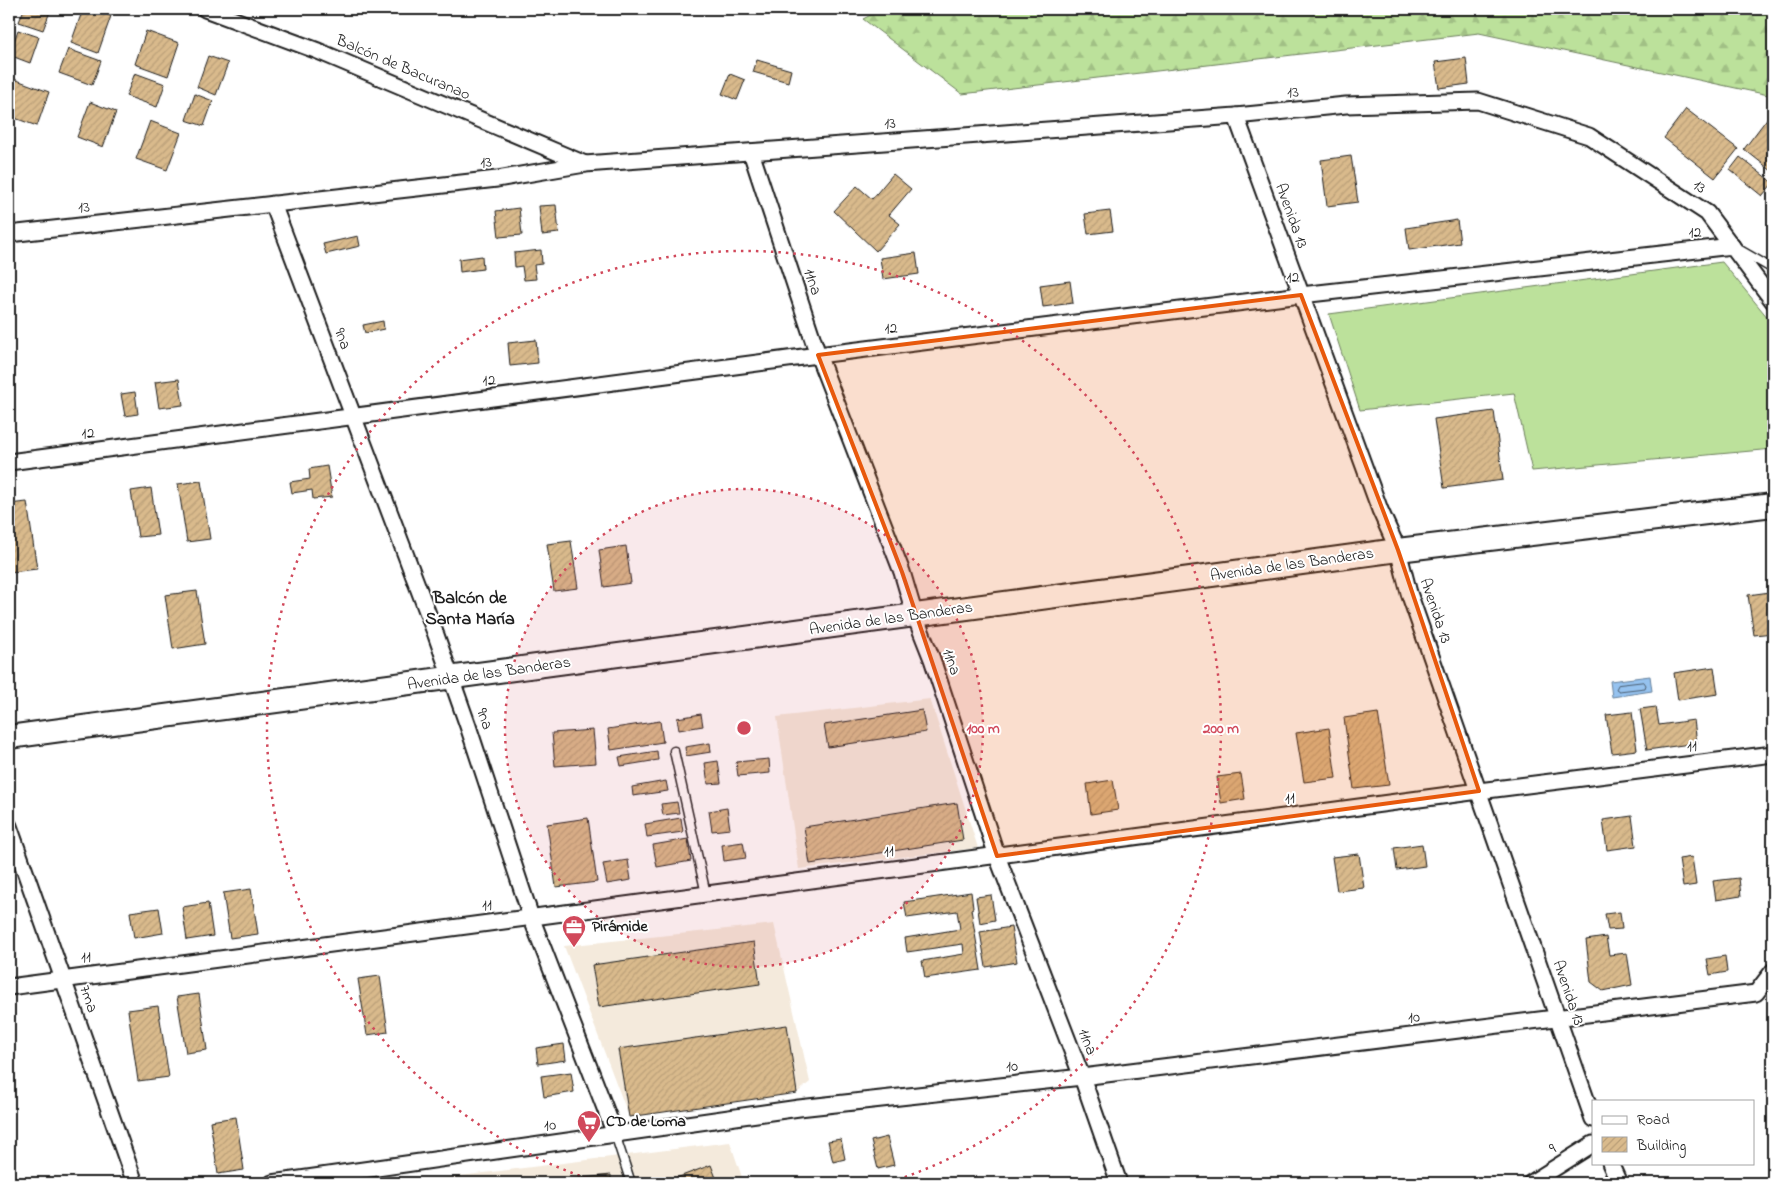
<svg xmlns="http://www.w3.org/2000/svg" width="1782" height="1192" font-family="'Indie Flower',sans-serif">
<defs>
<pattern id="forest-firs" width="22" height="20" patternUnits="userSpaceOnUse" patternTransform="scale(1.25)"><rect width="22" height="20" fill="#bce19b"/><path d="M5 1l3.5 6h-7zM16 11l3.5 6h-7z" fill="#a1c085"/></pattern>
<pattern id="building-hatch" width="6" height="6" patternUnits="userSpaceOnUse" patternTransform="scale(1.25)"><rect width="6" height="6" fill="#d9ba8c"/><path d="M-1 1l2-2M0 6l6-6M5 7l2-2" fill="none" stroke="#ba9f78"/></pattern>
</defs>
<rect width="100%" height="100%" fill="#fff"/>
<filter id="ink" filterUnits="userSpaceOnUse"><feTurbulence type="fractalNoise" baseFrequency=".02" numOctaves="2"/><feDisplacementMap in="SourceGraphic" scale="10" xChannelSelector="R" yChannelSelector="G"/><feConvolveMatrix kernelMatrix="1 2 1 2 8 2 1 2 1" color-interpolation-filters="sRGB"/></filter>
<g filter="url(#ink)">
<g fill="#f4eadc">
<path d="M930,699L978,848L799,869L777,717Z"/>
<path d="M774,924L810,1082L797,1093L629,1117L564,946Z"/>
<path d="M730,1142L744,1183H404Z"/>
</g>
<path fill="#bce19b" stroke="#6c7e5c" d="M1722,262L1773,324V449L1532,471L1514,393L1360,410L1329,314Z"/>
<path fill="url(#forest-firs)" stroke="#6c7e5c" d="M882,9H1773V96L1479,33L962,94L863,19Z"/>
<path fill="#95c2ef" stroke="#65809b" d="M1650,676L1652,691L1612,697L1610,681Z"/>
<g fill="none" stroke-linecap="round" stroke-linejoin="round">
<path stroke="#4c5e70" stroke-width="1" d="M1644,682L1646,685L1645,688L1619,691L1616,689L1618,685Z"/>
</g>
<g fill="url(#building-hatch)" stroke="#1c1c1c">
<path d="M24,9H51L43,30L19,22Z"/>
<path d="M83,9H91L111,16L98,53L71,43Z"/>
<path d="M18,30L39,37L30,63L9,55Z"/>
<path d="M146,31L179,43L168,76L135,64Z"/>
<path d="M68,49L101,61L92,85L59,73Z"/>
<path d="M208,56L228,63L216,95L197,87Z"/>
<path d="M1466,58L1469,84L1439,88L1435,62Z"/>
<path d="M757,60L791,70L788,82L753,72Z"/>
<path d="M135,73L165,84L157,107L126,96Z"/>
<path d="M730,74L745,80L737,100L722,94Z"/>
<path d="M14,79L49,92L37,126L9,116V94Z"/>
<path d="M195,94L213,101L204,126L186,120Z"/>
<path d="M90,102L116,112L103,147L77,137Z"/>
<path d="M1686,109L1738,149L1715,178L1664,138Z"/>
<path d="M1769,116L1773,119V172L1744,149Z"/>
<path d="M150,121L181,133L167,170L136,159Z"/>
<path d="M1351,156L1358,202L1327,206L1321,160Z"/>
<path d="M1740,157L1773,183L1762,196L1730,170Z"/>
<path d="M893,174L911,189L889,215L900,224L876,251L834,211L857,186L872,199Z"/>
<path d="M556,205L559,233L542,235L539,206Z"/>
<path d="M519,208L522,235L499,237L496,211Z"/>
<path d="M1110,211L1113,231L1088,234L1085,214Z"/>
<path d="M1457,220L1460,243L1409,250L1406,228Z"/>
<path d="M358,236L360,246L326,254L323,244Z"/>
<path d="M541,250L542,264L534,265L536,279L524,280L522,266L515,267L514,253Z"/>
<path d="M916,253L919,274L883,279L880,258Z"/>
<path d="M482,256L483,269L460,272L459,259Z"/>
<path d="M1070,281L1073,303L1043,307L1040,285Z"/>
<path d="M383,321L384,329L365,333L363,325Z"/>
<path d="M536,340L538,363L510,366L508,343Z"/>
<path d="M179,379L183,405L159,408L155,382Z"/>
<path d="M135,392L138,414L125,416L121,394Z"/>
<path d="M1494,411L1503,480L1444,488L1434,419Z"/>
<path d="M327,466L332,497L313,499L312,490L292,493L290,482L310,479L309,469Z"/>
<path d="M201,481L210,539L187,542L178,484Z"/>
<path d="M151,488L158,535L138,537L131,491Z"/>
<path d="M27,502L37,569L11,572L9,559V504Z"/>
<path d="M571,541L578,588L554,591L547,544Z"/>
<path d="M626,546L631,583L604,587L599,550Z"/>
<path d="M197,591L205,644L173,649L165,595Z"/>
<path d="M1770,592L1773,613V633L1754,635L1748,595Z"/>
<path d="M1714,667L1718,694L1678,700L1674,673Z"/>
<path d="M1656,707L1659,725L1694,720L1697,743L1647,750L1640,709Z"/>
<path d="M922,710L926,732L828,747L824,725Z"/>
<path d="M1632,712L1637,750L1612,753L1606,715Z"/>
<path d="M1378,713L1389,785L1354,789L1344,718Z"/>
<path d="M701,714L703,726L679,730L677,718Z"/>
<path d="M660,721L663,742L611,750L608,729Z"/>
<path d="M1329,728L1336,778L1304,782L1296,733Z"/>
<path d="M593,730L596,763L555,766L552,733Z"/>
<path d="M710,743L711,752L686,756L685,747Z"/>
<path d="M657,751L658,760L621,766L619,757Z"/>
<path d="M769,759L770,773L738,776L736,762Z"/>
<path d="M718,761L721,783L708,784L705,763Z"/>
<path d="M1241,774L1245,799L1221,803L1217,777Z"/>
<path d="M1113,780L1118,810L1091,814L1087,784Z"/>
<path d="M666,781L668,791L633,796L632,787Z"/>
<path d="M677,802L679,813L663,815L661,804Z"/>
<path d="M957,803L963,840L810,864L804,827Z"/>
<path d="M727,808L730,829L712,831L709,811Z"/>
<path d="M1632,816L1636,846L1607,850L1603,820Z"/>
<path d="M588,818L597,882L556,887L547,824Z"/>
<path d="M681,818L683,832L647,837L645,824Z"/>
<path d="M688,839L691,861L657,867L653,845Z"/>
<path d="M743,842L746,858L724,861L722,845Z"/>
<path d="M1422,844L1425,866L1397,870L1394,848Z"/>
<path d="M1359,854L1364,888L1337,891L1332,857Z"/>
<path d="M1692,857L1696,885L1683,887L1679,859Z"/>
<path d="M628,860L631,880L607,884L603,864Z"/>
<path d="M1739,878L1741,896L1716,900L1713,881Z"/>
<path d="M251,889L258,934L230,938L223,893Z"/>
<path d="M971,892L973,908L971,909L981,970L925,978L922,961L964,954L963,944L907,952L905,938L960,929L957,911L907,918L904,902Z"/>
<path d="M991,895L995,920L980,923L976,897Z"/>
<path d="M208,903L213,936L187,940L182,907Z"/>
<path d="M159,908L163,933L134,938L130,912Z"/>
<path d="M1620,912L1622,929L1608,930L1605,914Z"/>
<path d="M1011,927L1017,962L986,967L980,932Z"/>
<path d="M1606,937L1609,955L1627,953L1632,985L1603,991L1591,982L1586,940Z"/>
<path d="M754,942L760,984L599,1007L592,965Z"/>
<path d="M1725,956L1727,972L1710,975L1707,959Z"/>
<path d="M380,976L388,1032L367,1035L358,979Z"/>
<path d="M199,994L207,1050L186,1053L177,997Z"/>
<path d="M158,1006L169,1077L138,1081L128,1010Z"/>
<path d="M787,1025L797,1093L629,1117L618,1049Z"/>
<path d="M564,1044L566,1060L538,1064L536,1048Z"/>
<path d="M571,1072L574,1092L544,1097L541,1076Z"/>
<path d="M236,1117L244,1170L218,1174L210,1121Z"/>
<path d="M887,1137L894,1165L878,1169L871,1141Z"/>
<path d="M841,1139L845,1159L833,1162L828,1141Z"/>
<path d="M711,1165L718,1183H663Z"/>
<path d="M611,1175V1183H534Z"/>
</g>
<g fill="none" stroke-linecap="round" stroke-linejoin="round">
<g stroke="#1c1c1c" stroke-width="11">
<g id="lane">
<path d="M1740,250L1773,269"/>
<path d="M674,751L706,894"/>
<path d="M615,1134L631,1183"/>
</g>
</g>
<g stroke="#1c1c1c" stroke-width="19">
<g id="street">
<path d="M205,9L318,51L585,164"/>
<path d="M1236,116L1380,510L1398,550L1409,593L1593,1119"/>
<path d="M751,152L818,355L902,572L915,616L932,659L997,856L1082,1077L1119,1183"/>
<path d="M273,204L436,635L468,726L531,917L615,1134"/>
<path d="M9,234L497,179L585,164L1236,116L1346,105L1478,101L1589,136L1707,213L1773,301"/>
<path d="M9,462L818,355L1301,295L1732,246"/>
<path d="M9,826L135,1183"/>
<path d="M9,987L1479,791L1773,754"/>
<path d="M1610,1163L1619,1183"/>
<path d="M272,1183L799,1108L1082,1077L1756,993L1773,971"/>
<path d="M1531,1183L1593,1144"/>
</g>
</g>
<g stroke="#1c1c1c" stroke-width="26">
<path id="secondary" d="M9,737L1398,550L1773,505"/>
</g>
<use href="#lane" stroke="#fff" stroke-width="8"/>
<use href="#street" stroke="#fff" stroke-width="15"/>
<use href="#secondary" stroke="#fff" stroke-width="22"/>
</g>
</g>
<path fill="#e8590c" fill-opacity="0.2" stroke="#e8590c" stroke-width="4" stroke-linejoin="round" d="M1301,295L1398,550L1479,791L997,856L902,572L818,355Z"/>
<circle cx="744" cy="728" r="239" fill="#d1495b" fill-opacity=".12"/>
<g fill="none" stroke="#d1495b" stroke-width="2.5" stroke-dasharray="2.5 5">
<circle cx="744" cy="728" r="239"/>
<path d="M601 1183A477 477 0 1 1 887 1183"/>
</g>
<defs>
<g id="office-pin" transform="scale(1.25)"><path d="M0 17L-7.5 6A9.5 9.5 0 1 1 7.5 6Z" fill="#d1495b" stroke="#fff"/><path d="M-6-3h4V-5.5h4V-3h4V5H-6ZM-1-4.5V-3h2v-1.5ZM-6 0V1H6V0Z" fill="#fff"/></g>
<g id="supermarket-pin" transform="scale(1.25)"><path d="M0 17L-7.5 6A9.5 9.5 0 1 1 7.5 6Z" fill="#d1495b" stroke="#fff"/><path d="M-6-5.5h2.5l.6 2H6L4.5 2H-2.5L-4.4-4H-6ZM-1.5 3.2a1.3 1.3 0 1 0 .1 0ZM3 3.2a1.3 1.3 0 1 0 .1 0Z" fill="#fff"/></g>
</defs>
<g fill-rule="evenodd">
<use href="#office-pin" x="574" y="927"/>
<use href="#supermarket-pin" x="589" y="1122"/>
</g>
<g text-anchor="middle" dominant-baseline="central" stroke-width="4" stroke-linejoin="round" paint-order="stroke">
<g font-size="16" fill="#1c1c1c" stroke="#fff">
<text transform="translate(403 68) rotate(23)">Balcón de Bacuranao</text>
<text transform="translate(1293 93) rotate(-6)">13</text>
<text transform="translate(890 124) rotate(-4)">13</text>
<text transform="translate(486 163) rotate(-7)">13</text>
<text transform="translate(1699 187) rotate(33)">13</text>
<text transform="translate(84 208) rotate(-6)">13</text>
<text transform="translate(1291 216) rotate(70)">Avenida 13</text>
<text transform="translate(1695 233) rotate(-6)">12</text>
<text transform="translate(1293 278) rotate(-7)">12</text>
<text transform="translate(812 282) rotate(72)">11na</text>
<text transform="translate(891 329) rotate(-7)">12</text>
<text transform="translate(342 339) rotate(70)">9na</text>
<text transform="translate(489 381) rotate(-8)">12</text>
<text transform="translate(88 434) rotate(-8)">12</text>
<text transform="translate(1292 565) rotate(-8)">Avenida de las Banderas</text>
<text transform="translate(1435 611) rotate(71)">Avenida 13</text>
<text transform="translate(891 619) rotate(-8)">Avenida de las Banderas</text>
<text transform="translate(951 662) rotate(71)">11na</text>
<text transform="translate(489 674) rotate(-8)">Avenida de las Banderas</text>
<text transform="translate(484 719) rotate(71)">9na</text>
<text transform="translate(1692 747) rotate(-7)">11</text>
<text transform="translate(1290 799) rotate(-8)">11</text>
<text transform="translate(889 852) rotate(-8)">11</text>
<text transform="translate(487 906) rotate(-7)">11</text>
<text transform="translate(86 958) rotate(-7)">11</text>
<text transform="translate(1568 993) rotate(71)">Avenida 13</text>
<text transform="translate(88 999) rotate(71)">7ma</text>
<text transform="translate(1414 1018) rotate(-7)">10</text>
<text transform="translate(1087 1042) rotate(69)">11na</text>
<text transform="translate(1012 1067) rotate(-6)">10</text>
<text transform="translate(550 1126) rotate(-8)">10</text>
<text transform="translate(1553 1149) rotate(-32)">9</text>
</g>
<g font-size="16" font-weight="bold" fill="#1c1c1c" stroke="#fff" text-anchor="start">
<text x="592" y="927">Pirámide</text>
<text x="606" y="1122">CD de Loma</text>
</g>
<g font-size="18" font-weight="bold" fill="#1c1c1c" stroke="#fff">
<text x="470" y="599">Balcón de<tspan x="470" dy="21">Santa María</tspan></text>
</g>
</g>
<circle cx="744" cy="728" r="8" fill="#d1495b" stroke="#fff" stroke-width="2.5"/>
<g font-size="15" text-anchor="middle" font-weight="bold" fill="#d1495b" stroke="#fff" stroke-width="4" stroke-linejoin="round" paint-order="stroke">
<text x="983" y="733">100 m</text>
<text x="1221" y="733">200 m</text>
</g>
<rect width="1782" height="1192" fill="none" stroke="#fff" stroke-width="30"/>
<rect x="15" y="15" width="1752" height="1162" fill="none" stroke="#1c1c1c" stroke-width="2" filter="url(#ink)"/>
<rect x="1592" y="1100" width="162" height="65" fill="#ffffff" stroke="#a4a4a4"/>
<rect x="1602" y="1116" width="25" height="8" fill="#ffffff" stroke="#a4a4a4"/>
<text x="1637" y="1124" font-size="15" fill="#1c1c1c">Road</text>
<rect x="1602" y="1137" width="25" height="15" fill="url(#building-hatch)" stroke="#a4a4a4"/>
<text x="1637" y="1150" font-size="15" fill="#1c1c1c">Building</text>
</svg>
